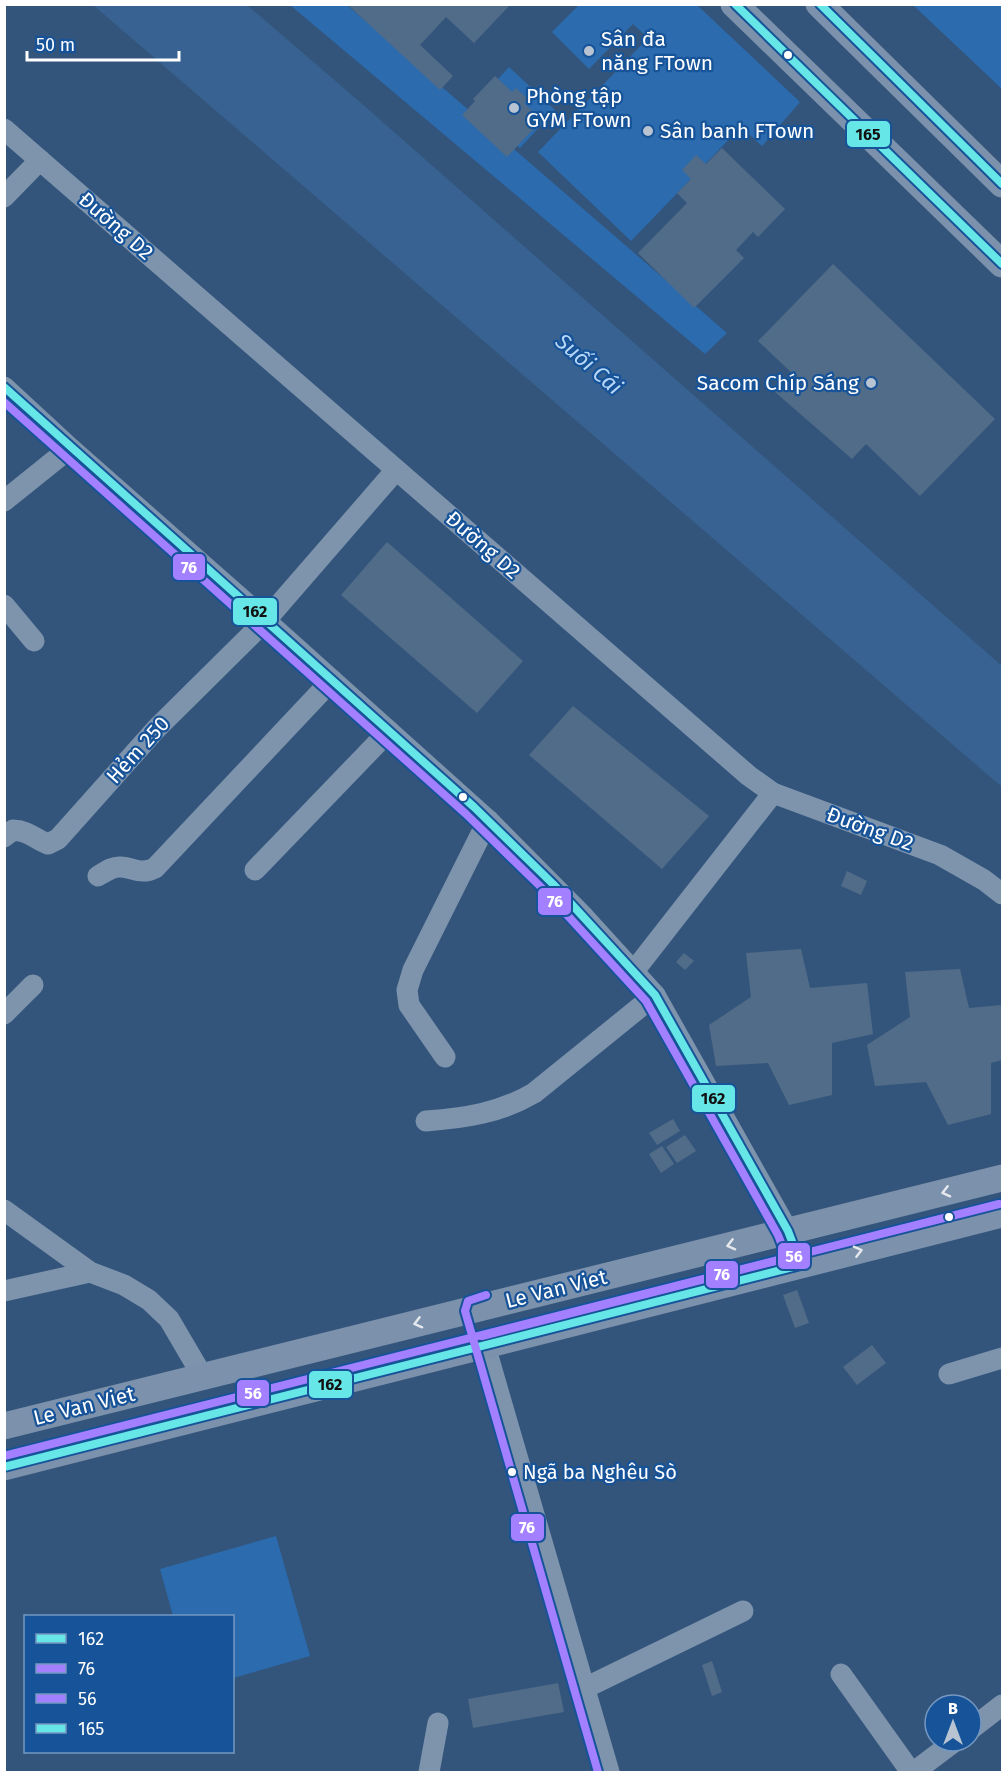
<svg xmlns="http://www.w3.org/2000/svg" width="1007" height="1777" font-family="'Fira Sans',sans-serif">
<rect width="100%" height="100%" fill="#34557b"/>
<g fill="#2b6bae">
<path d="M290,5H347L727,333L705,354Z"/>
<path d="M579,5H697L800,102L762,146L741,127L631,241L538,152L648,38L633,24L589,69L552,32Z"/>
<path d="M913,5H1002V89Z"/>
<path d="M509,67L555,110L520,148L474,105Z"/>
<path d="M276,1536L310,1656L233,1678L232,1616H173L160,1569Z"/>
</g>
<path fill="#376292" d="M93,5H247L353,96L1002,666V787Z"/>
<g fill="#516c89">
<path d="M348,5H510L474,43L446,17L420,45L453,76L440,90Z"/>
<path d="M495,76L512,92L516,88L528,99L524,103L542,120L507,157L462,115L475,101L473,99Z"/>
<path d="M722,148L785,209L758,237L753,232L736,250L744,258L694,308L638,253L687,203L677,193L691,179L682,170L696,155L706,164Z"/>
<path d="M833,264L995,419L920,496L866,444L852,459L775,392L793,374L758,341Z"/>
<path d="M387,542L523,661L477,713L341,595Z"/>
<path d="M573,706L709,816L662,869L529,755Z"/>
<path d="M847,871L867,881L861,895L841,886Z"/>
<path d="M801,949L810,988L867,983L873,1034L832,1043V1095L789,1105L768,1063L716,1066L709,1025L751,997L746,953Z"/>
<path d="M684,953L694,961L685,970L676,962Z"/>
<path d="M960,969L969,1008L1002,1005V1060L991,1063V1114L948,1125L926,1082L875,1086L867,1045L910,1017L905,972Z"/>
<path d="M673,1119L680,1131L657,1145L649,1133Z"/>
<path d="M685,1135L696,1151L677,1163L666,1147Z"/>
<path d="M662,1146L674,1164L661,1173L649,1154Z"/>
<path d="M797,1290L809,1323L795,1328L783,1295Z"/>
<path d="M872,1345L886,1363L857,1385L843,1367Z"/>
<path d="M712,1661L722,1692L712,1696L702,1665Z"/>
<path d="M558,1683L564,1712L473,1728L468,1699Z"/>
</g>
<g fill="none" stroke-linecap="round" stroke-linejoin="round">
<g stroke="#7e94ad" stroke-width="21">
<path d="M4,129L749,776L773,793L940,855L984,880L1002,894"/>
<path d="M4,197L40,160"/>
<path d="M4,387L70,448L246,603L488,820L584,917L655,995L788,1231"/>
<path d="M4,501L70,448"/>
<path d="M4,605L34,641"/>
<path d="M4,837L13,830C30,831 34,839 48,844L58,839L157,728L265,621L396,470"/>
<path d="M255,870L389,731"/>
<path d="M98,876C105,872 113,866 121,867C134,868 141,875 155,868L332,680"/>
<path d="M634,971L773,793"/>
<path d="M4,1014L33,985"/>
<path d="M445,1057L409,1005L407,990L413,970L488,820"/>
<path d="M426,1121C465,1118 500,1113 534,1093L655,995"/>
<path d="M4,1210L90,1272L124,1285L149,1300L169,1319L203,1377"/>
<path d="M4,1291L90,1272"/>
<path d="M485,1346L609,1772"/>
<path d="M949,1374L1002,1358"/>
<path d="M841,1674L911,1772"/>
<path d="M583,1689L743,1611"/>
<path d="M971,1729L1002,1705"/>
<path d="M429,1772L438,1723"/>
<path d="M914,1772L955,1741"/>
</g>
<g stroke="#7c91ab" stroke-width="27">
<path d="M734,4L1002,264"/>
<path d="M819,4L1002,184"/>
<path d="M4,1426L1002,1178"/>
<path d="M4,1467L1002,1214"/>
</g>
<g stroke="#175398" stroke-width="12">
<path id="bus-1" d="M4,387L474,807L553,884L655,995L788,1231L801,1265L4,1467"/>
</g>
<g stroke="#175398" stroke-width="12">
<g id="bus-2">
<path d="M4,402L466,814L546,892L646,1001L778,1235L787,1258L482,1336"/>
<path d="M486,1295L468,1301L465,1311L598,1772"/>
</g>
</g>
<g stroke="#175398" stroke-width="12">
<path id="bus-3" d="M4,1456L999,1204"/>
</g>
<g stroke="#175398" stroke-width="12">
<g id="bus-4">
<path d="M735,4L1002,264"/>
<path d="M820,4L1002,184"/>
</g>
</g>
<use href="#bus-1" stroke="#66e6e6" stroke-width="8"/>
<use href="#bus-2" stroke="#a380ff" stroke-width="8"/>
<use href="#bus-3" stroke="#a380ff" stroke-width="8"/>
<use href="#bus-4" stroke="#66e6e6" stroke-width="8"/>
</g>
<defs><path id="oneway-chevron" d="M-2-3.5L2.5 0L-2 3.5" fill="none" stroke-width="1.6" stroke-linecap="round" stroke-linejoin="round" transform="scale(1.5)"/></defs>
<g stroke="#e5e9ee">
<use href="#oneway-chevron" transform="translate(946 1192) rotate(166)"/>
<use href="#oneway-chevron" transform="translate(731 1245) rotate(166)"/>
<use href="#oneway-chevron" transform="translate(858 1251) rotate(-14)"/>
<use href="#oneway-chevron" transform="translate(418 1323) rotate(166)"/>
</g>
<g fill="#b8c4d1" stroke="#175398" stroke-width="2">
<circle cx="589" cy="51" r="6"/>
<circle cx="514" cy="108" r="6"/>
<circle cx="648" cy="131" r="6"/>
<circle cx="871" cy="383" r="6"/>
</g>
<g fill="#fff" stroke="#175398" stroke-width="2">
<circle cx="788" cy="55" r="5"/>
<circle cx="463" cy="797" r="5"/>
<circle cx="949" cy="1217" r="5"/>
<circle cx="512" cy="1472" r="5"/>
</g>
<g text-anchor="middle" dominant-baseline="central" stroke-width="4.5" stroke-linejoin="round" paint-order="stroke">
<g font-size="20" fill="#fff" stroke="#175398" text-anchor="start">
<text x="523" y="1472">Ngã ba Nghêu Sò</text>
</g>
<g font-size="21" fill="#fff" stroke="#175398" text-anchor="start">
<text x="601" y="39">Sân đa<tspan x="601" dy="24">năng FTown</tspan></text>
<text x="526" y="96">Phòng tập<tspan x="526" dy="24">GYM FTown</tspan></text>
<text x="660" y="131">Sân banh FTown</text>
<text x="859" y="383" text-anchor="end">Sacom Chíp Sáng</text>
</g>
<g font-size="21" fill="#fff" stroke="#175398">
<text transform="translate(116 226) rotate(41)">Đường D2</text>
<text transform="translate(483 545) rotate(41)">Đường D2</text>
<text transform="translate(138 750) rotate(-48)">Hẻm 250</text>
<text transform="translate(870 829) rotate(20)">Đường D2</text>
<text transform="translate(556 1289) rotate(-14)">Le Van Viet</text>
<text transform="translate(84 1406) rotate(-14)">Le Van Viet</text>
</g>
<g font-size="22" font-style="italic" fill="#b7d7f8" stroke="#175398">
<text transform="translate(589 364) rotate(41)">Suối Cái</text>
</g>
</g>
<g stroke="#175398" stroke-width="2">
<rect x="846" y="120" width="45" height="28" rx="6" fill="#66e6e6"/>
<rect x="172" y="553" width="34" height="28" rx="6" fill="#a380ff"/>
<rect x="232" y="597" width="46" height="29" rx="6" fill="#66e6e6"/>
<rect x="537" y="887" width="35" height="29" rx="6" fill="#a380ff"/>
<rect x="691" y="1084" width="45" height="29" rx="6" fill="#66e6e6"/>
<rect x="777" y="1242" width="34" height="28" rx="6" fill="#a380ff"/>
<rect x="705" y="1260" width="34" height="29" rx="6" fill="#a380ff"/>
<rect x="308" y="1370" width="45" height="29" rx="6" fill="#66e6e6"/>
<rect x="236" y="1379" width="34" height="28" rx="6" fill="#a380ff"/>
<rect x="510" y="1513" width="35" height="29" rx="6" fill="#a380ff"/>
</g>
<g font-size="16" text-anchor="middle" font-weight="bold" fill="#fff">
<text x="189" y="573">76</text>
<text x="555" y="907">76</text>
<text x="794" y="1262">56</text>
<text x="722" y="1280">76</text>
<text x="253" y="1399">56</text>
<text x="527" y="1533">76</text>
</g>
<g font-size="16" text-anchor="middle" font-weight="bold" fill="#111">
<text x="868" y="140">165</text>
<text x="255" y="617">162</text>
<text x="713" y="1104">162</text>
<text x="330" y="1390">162</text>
</g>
<rect width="1007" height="1777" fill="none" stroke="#ffffff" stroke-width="12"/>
<rect x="24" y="1615" width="210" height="138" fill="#175398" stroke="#7498c1" stroke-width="1.5"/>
<rect x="36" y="1634" width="30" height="9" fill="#66e6e6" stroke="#7498c1" stroke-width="1.5"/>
<text x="78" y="1645" font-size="18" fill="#ffffff">162</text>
<rect x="36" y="1664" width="30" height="9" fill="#a380ff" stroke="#7498c1" stroke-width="1.5"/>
<text x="78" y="1675" font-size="18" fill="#ffffff">76</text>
<rect x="36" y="1694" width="30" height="9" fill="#a380ff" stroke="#7498c1" stroke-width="1.5"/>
<text x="78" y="1705" font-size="18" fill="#ffffff">56</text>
<rect x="36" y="1724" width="30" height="9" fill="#66e6e6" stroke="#7498c1" stroke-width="1.5"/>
<text x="78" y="1735" font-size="18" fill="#ffffff">165</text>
<g transform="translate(953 1723)"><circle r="28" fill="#175398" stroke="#7498c1" stroke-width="1.5"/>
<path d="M0-4.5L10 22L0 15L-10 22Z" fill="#b8c4d1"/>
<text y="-9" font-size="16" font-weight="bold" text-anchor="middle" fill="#ffffff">B</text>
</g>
<path d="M27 51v9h152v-9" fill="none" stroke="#ffffff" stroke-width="3"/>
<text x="36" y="51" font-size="18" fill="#ffffff" stroke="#175398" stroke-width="4.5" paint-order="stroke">50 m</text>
</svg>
